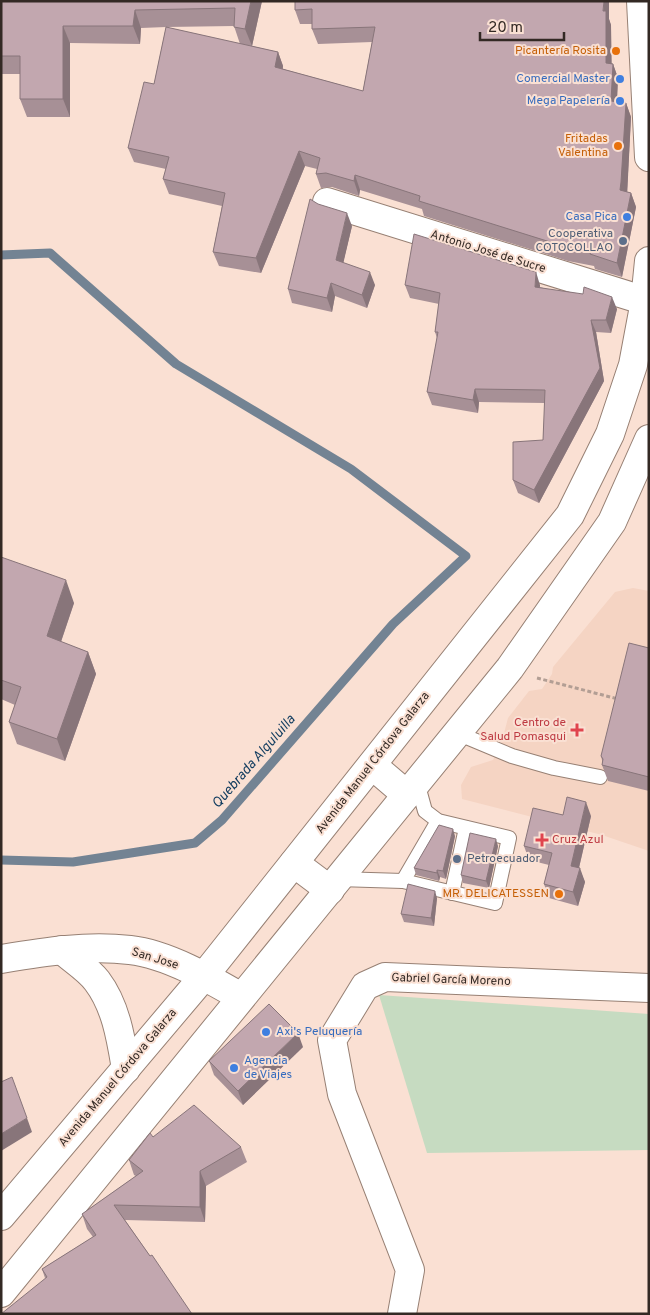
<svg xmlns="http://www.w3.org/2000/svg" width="650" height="1315" font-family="Overpass,sans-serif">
<rect width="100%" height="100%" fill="#fae0d3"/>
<path fill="#f5d4c3" d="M633,588L649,591V851L602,835L462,799L461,785L471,767L493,760L502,741L508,718L529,691L542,689L552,674L553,667L615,592Z"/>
<path fill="#c6dbc1" d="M379,995L649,1014V1150L427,1153Z"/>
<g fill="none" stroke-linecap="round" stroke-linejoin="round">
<path stroke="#738393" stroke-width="9" d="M1,255L50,253L176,364L351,469L466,556L393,624L222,820L195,843L73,862L1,860"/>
<g stroke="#978074" stroke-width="16">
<g id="lane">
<path d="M457,733L512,756L554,768L600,777"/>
<path d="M338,879L403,881L495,903L509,838L438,821L425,811L417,782"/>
<path d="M403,881L438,821"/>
<path d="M452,893L466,828"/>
</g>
</g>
<g stroke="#978074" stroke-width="30">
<g id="street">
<path d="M327,202L649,302"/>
<path d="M62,950C73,960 88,969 97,981C116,1006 121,1039 126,1069"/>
<path d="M1,959C44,952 86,945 130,950C167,954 210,979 241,997"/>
<path d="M402,1314L410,1270L342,1094L332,1040L365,986L385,977L649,988"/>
</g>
</g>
<g stroke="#978074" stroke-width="30">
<g id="primary">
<path d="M641,1L649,157"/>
<path d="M372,765L407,795"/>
<path d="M294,863L330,890"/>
<path d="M1,1216L204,976L570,515L610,434L633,365L645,301L649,261"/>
<path d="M1,1293L510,668L612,522L649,439"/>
</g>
</g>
<path stroke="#b29e94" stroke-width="3" stroke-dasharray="4 2.5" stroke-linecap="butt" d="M537,678L618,699"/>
<use href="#lane" stroke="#fff" stroke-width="14"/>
<use href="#street" stroke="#fff" stroke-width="28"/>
<use href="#primary" stroke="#fff" stroke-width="28"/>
</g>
<g fill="#a79096" fill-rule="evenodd">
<path d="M1,1H262L252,46L278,52L283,66V69L363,91L372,42L318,44L312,29V24H300L295,10V1L609,19L611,25V63L613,64L618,78L617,102L626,103L631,117L627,192L631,193L636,207L622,277L595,269L594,266L568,261L424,216L422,209L360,190L359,196L332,187L321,188L316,174L317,169L305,166L261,273L219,266L213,252L222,206L169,194L163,179L166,169L134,162L128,148L154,84L166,27L141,28L140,44L70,43V117H27L20,99V74H1ZM234,26L240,44L166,27Z"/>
<path d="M352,226L343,263L375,285L367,308L335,296L332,312L292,303L288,289Z"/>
<path d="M405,285H540V287L617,309L611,333L596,332L604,381L539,503L518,493L513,480L543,440L545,403L479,402L478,413L432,405L427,392L437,338L435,332L439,304L410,298Z"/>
<path d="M1,557L74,603L61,642L88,652L96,674L65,761L17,744L9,722L15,705L1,699Z"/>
<path d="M649,648V791L608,781L602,765V760L601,756Z"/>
<path d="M563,815L591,816L579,868L585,882L578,906L549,898L544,884L549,865L529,860L524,846Z"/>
<path d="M455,836L446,879L440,877L439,881L416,875L414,868Z"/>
<path d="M498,846L489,888L463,883L461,875Z"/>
<path d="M437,898L434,926L404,922L401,914Z"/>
<path d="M303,1047L243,1105L214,1075L209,1061Z"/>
<path d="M153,1137L241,1147L247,1162L206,1186L205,1222L125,1220L150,1256L45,1278L42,1269L93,1237L87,1229L82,1214L136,1176L134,1175L129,1160Z"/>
</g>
<g fill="#88757a">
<path d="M251,1H262L252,46L245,29Z"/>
<path d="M604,1H609V19L611,25L612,78L606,63L603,11Z"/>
<path d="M135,10L141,28L140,44L133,26Z"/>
<path d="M63,26L70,43V117L63,99Z"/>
<path d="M278,52L283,66L280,81L275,67Z"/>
<path d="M613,64L618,78L616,116L611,101Z"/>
<path d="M626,103L631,117L627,197L620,190Z"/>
<path d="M299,151L305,166L261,273L256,258Z"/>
<path d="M355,175L360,190L359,196L354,181Z"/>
<path d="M631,193L636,207L622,277L617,263Z"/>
<path d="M347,213L352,226L341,273L336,260Z"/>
<path d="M370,272L375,285L367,308L362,295Z"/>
<path d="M536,272L540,285L539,299L535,287Z"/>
<path d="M331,283L335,296L332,312L327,298Z"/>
<path d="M612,297L617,309L611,333L606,320Z"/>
<path d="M591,320L596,332L604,381L539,503L534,490Z"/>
<path d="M475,389L479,402L478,413L473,400Z"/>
<path d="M66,580L74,603L55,659L47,636Z"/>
<path d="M88,652L96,674L65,761L57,739Z"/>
<path d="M586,802L591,816L576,880L571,866Z"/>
<path d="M453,829L455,836L446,879L443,871Z"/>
<path d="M496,839L498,846L489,888L486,881Z"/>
<path d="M580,868L585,882L578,906L573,892Z"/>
<path d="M437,870L440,877L439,881L437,873Z"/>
<path d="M435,891L437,898L434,926L431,918Z"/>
<path d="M298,1033L303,1047L243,1105L238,1091Z"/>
<path d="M27,1118L32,1132L1,1151V1134Z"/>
<path d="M200,1171L206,1186L205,1222L200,1207Z"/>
</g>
<g fill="#c2a7af" stroke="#88757a">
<path d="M1,1H251L245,29L234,27L235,8L135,10L133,26H63V99H20V56H1Z"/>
<path d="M295,1H604L603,11H606V63L613,64L611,101L626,103L621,182L620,190L631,193L617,263L590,254L591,251L563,246L419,201L420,196L355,175L354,181L326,173L316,174L320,158L299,151L256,258L213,252L225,193L163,179L169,157L128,148L144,82L154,84L166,27L278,52L275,67L363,91L375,27L312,29V9L295,10Z"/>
<path d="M310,199L318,204L347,213L336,260L370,272L362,295L331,283L327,298L288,289Z"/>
<path d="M414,234L536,272L535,287L583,294L584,287L612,297L606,320H591L600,368L534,490L513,480V442L543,440L545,390L475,389L473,400L427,392L438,332H435L440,293L405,285Z"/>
<path d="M1,557L66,580L47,636L88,652L57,739L9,722L21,687L1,680Z"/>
<path d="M629,643L649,648V777L602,765L603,759L601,756Z"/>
<path d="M567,797L586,802L571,866L580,868L573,892L544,884L552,853L524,846L533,808L563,815Z"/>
<path d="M439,825L453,829L443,871L437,870V873L414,868Z"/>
<path d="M470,833L496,839L486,881L461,875Z"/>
<path d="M408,884L435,891L431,918L401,914Z"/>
<path d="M269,1004L298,1033L238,1091L209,1061Z"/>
<path d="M12,1077L27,1118L1,1134V1082Z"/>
<path d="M194,1105L241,1147L200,1171V1207L114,1205L150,1256L152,1255L192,1314H1L47,1277L42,1269L96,1235L82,1214L143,1171L129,1160L150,1133L153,1137Z"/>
</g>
<g fill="#e8710a" stroke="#fae0d3" stroke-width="2">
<circle cx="616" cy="51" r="5"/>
<circle cx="618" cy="146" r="5"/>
<circle cx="559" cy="894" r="5"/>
</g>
<g fill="#3f7fe0" stroke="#fae0d3" stroke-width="2">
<circle cx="620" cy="79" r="5"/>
<circle cx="620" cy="101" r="5"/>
<circle cx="627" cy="217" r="5"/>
<circle cx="266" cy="1032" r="5"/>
<circle cx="234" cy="1068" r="5"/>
</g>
<g fill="#5c6f8a" stroke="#fae0d3" stroke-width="2">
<circle cx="623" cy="241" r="5"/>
<circle cx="457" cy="859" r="5"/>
</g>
<g fill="#e0444e" stroke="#fae0d3" stroke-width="2">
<path d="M574.5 722.5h5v5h5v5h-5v5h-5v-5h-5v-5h5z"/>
<path d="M539.5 832.5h5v5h5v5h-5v5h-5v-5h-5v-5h5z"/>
</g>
<g text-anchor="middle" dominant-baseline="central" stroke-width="4" stroke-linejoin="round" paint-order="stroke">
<g font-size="12" fill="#c56008" stroke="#fae0d3" text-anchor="end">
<text x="606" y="51">Picantería Rosita</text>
<text x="608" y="139">Fritadas<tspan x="608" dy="14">Valentina</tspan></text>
<text x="549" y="894">MR. DELICATESSEN</text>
</g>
<g font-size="12" fill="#366cbe" stroke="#fae0d3" text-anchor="end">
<text x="610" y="79">Comercial Master</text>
<text x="610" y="101">Mega Papelería</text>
<text x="617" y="217">Casa Pica</text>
<text x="276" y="1032" text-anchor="start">Axi's Peluquería</text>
<text x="244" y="1061" text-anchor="start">Agencia<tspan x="244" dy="14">de Viajes</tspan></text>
</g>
<g font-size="12" fill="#4e5e75" stroke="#fae0d3" text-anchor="end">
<text x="613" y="234">Cooperativa<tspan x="613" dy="14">COTOCOLLAO</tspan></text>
<text x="467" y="859" text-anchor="start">Petroecuador</text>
</g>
<g font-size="12" fill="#332924" stroke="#fae0d3">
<text transform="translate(488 252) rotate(17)">Antonio José de Sucre</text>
<text transform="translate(373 763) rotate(-52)">Avenida Manuel Córdova Galarza</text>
<text transform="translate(155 959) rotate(17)">San Jose</text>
<text transform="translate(451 980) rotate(2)">Gabriel García Moreno</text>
<text transform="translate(118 1078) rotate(-50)">Avenida Manuel Córdova Galarza</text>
</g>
<g font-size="12" fill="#be3a42" stroke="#fae0d3" text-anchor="end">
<text x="566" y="723">Centro de<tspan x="566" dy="14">Salud Pomasqui</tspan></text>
<text x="552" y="840" text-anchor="start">Cruz Azul</text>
</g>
<g font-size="14" font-style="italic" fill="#113c5f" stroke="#fae0d3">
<text transform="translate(254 762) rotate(-49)">Quebrada Alguluilla</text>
</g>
</g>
<rect width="650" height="1315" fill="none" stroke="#332924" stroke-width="5"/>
<path d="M480 32v8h84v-8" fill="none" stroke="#332924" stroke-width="2.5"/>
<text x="488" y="32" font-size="15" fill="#332924" stroke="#fae0d3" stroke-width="4" paint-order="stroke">20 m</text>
</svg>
